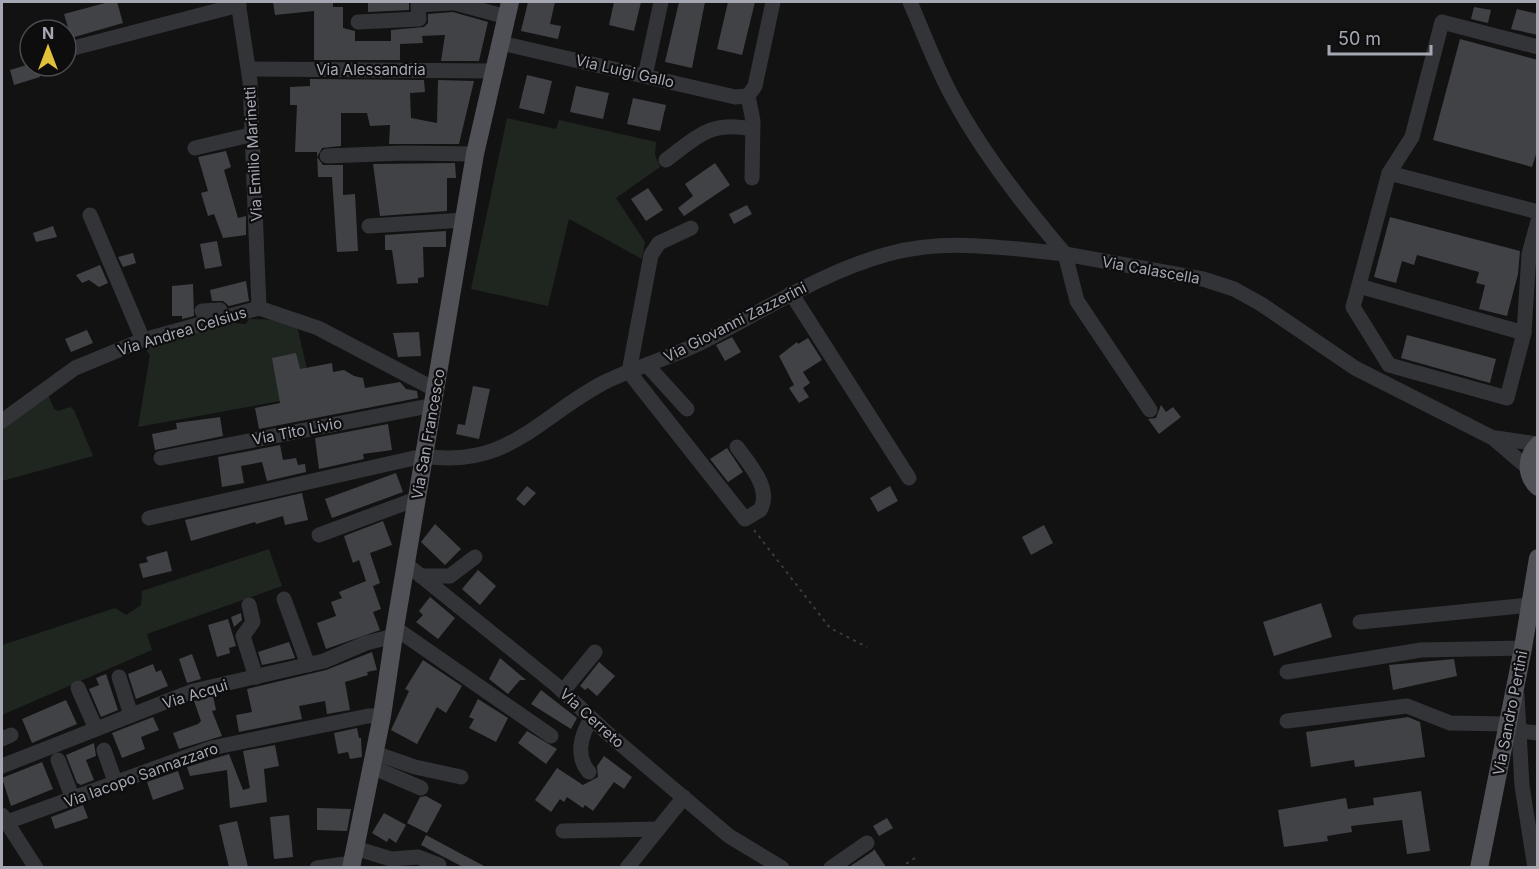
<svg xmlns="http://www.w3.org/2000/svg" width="1539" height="869" font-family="Inter,sans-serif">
<rect width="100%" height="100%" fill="#121213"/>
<g fill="#1f2620">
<path d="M507,118L556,129L559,120L656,142L655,155L660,167L616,198L645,242L642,259L569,219L548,306L471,289Z"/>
<path d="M249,319L283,320L297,326L313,395L138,427L150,355L141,344L233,323L246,324Z"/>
<path d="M47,392L54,409L58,411L70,407L74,410L93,456L2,481V426Z"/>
<path d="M269,549L282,586L147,634L152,650L2,715V645L115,608L126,615L141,605L142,591Z"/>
</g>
<g fill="#414246">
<path d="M109,2H117L123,23L71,38L64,14Z"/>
<path d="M273,2H333V7H343V28L355,31V41H391V30L424,27L428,23V14L453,12L488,22L479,61H441L445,35L422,36L423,43L400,44V60H314V11L275,15Z"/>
<path d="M368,2H409V10L368,12Z"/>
<path d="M528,2H555L550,24L561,26L558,39L521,31Z"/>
<path d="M614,2H641L634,31L609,25Z"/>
<path d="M679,2H705L692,68L665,62Z"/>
<path d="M728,2H755L742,55L717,49Z"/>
<path d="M1474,7L1491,10L1488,23L1471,19Z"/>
<path d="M1517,9L1538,14V35L1511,29Z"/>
<path d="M1460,39L1538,60V148L1532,167L1433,140Z"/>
<path d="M30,64L37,66L40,77L14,85L10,70Z"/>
<path d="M527,75L552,81L544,114L519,108Z"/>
<path d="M310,79L424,80L425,92L410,93L411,118L437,123L438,80L474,81L459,144H389L390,125L370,126L367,113H341V146L322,148L317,157L323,165H343V195L355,194L358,251L337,252L332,177H318L317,152H295L297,105H290V87L310,86Z"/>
<path d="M576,86L609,93L603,119L570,112Z"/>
<path d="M633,98L666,105L660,131L627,124Z"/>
<path d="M226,151L231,167L224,170L238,218L246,216V235L223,238L214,214L208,216L201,193L208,191L198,157Z"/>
<path d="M455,163L456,178H447V211L380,216L373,164Z"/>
<path d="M715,163L730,185L684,216L678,208L693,196L685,184Z"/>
<path d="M648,188L663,210L646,221L631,199Z"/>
<path d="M747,205L752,214L734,224L729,214Z"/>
<path d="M1390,217L1520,251L1518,274L1507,316L1479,309L1485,285L1476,283L1479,272L1417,255L1414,265L1402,261L1396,283L1374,277Z"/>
<path d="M53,226L57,237L36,242L33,233Z"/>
<path d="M446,231V247H423L424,277L418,278V283L397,284L392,250H385V235Z"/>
<path d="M217,241L222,266L205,269L200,244Z"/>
<path d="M133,253L136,263L123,267L118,257Z"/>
<path d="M100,265L108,283L99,287L89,280L82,283L76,275Z"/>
<path d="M246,281L249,301L229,306L223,301H212L210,290Z"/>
<path d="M193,284L194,316L182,319V316H172V286Z"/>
<path d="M87,330L93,343L71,352L65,339Z"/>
<path d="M419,332L421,356L398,357L393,333Z"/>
<path d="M1407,335L1496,359L1490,383L1401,358Z"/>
<path d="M732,337L741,352L725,361L716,345Z"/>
<path d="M808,338L822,360L803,372L810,383L803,388L809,397L799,403L789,388L794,385L779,356L797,342L798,344Z"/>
<path d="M296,353L300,369L332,363L333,372L344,370L354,376L363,378L365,388L400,382L406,389L417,391L418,398L259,429L255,408L280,403L272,358Z"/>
<path d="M473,386L490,389L479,439L456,434L458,424L465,425Z"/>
<path d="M1161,405L1166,412L1173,407L1181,417L1159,434L1148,419L1156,418Z"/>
<path d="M220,417L223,436L155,450L152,434L177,429L176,423Z"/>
<path d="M388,424L392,450L363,454L364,459L319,469L315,438Z"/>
<path d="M280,445L283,460L296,458L298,465L305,464L306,472L267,481L262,462L241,466L244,483L222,487L218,457Z"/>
<path d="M727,448L743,472L728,482L710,459Z"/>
<path d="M396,473L403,492L332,518L325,499Z"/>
<path d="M527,486L536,493L524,506L516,499Z"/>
<path d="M890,486L898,501L878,512L870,498Z"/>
<path d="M302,493L308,520L285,525L283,516L256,524L255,522L191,541L185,520Z"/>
<path d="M383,521L392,545L370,553L380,583L373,586L381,609L373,612L380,630L326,649L317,623L336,616L331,602L342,598L339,592L366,581L359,560L353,563L344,536Z"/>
<path d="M435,524L461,549L445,565L421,542Z"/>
<path d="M1044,525L1053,543L1031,555L1022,537Z"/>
<path d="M167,551L172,571L143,578L139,564L148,562L146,557Z"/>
<path d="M478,570L496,586L480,605L462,589Z"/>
<path d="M430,597L455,618L438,639L416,622L423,615L419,611Z"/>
<path d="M1321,603L1332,637L1274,656L1263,622Z"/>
<path d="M241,613L242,620L234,627L231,617Z"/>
<path d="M228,619L236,646L229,648L230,653L217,657L208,625Z"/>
<path d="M289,642L295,658L262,665L258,652Z"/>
<path d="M372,652L377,670L367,672L368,675L345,682L350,710L327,714L325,701L299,706L302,719L239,732L236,715L252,712L247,689L326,670Z"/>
<path d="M192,654L201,679L187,683L179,659Z"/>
<path d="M500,658L526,680H520L508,694L489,679Z"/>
<path d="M1454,659L1457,676L1393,690L1389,665Z"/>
<path d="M423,660L462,686L446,713L437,707L417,744L391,730L409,691L405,689Z"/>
<path d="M599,662L615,676L597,696L588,688L585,690L580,686Z"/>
<path d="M153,664L156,672L161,670L168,686L136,699L128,674Z"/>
<path d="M106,674L118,710L101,717L89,689L99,685L96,678Z"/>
<path d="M541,690L577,718L571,729L531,704Z"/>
<path d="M213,696L216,710L212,711L222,736L179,749L173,733L198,724L201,721L194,701Z"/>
<path d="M478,699L508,718L496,742L469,728L474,719L469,717Z"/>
<path d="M66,700L77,724L32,743L22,719Z"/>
<path d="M153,717L159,730L141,737L145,749L122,758L112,733Z"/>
<path d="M1408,717L1420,722L1425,757L1355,767L1354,760L1311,767L1306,732Z"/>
<path d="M357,728L359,738H361L362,757L350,759L348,752L338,754L334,733Z"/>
<path d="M527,731L557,749L546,764L518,743Z"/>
<path d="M94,743L96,756L86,760L94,780L81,785L77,783L66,755Z"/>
<path d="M275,745L279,766L264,769L267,802L230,808L227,770L190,776L187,767L229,754L243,790L250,788L243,751Z"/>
<path d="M604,756L632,777L624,789L614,782L593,811L585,805L583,808L567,797L564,802L560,799L551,812L535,800L557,768L583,785L598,777L597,766Z"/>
<path d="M42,762L53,789L11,806L2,778Z"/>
<path d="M178,771L184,789L153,800L147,782Z"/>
<path d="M1421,791L1430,851L1407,854L1402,820L1351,826L1352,832L1327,836L1328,841L1284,847L1278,810L1346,798L1348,809L1374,805L1373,798Z"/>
<path d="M426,796L442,805L427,833L407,823L420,797Z"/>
<path d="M83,805L88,818L55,829L51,817Z"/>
<path d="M317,808L351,809L347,831L317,830Z"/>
<path d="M384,813L406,825L396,843L389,838L387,842L372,833Z"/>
<path d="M289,815L293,857L274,859L270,817Z"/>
<path d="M887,818L893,828L879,836L873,826Z"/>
<path d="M237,821L248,867H229L219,825Z"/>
<path d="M426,835L467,857L486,867H463L421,845Z"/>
<path d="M874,849L886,867H849L873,851Z"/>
</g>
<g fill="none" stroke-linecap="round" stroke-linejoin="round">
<g stroke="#3a3a3f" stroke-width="2" stroke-dasharray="3 4.5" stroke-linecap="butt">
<path d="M754,530L830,628L867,647"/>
<path d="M900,868L918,856"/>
</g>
<g stroke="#333438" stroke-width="15">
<path d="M238,2L250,81L259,308"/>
<path d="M451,2L507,17"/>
<path d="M910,2C924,34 936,67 953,98C983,154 1024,206 1065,254L1203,279L1234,289L1261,304L1355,368L1493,438L1528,468"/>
<path d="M358,22L419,19L418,5L451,3"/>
<path d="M501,43L735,97L748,96"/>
<path d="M1538,47L1442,22L1412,137L1389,173L1353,307L1389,365L1507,398L1524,333L1529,254L1538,221"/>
<path d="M66,50L239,5"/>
<path d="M249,69L492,71"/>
<path d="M645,76L661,2"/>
<path d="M748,96L755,86L773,2"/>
<path d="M748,96L753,121L752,178"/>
<path d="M195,148L250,135"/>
<path d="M327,156L403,153L475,154"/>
<path d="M666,160C697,137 711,120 752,129"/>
<path d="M1389,173L1538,212"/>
<path d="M90,215L143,340"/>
<path d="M369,226L464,220"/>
<path d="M691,228L659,243L651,255L629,372L745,519L760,510C773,489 748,463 737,447"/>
<path d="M1359,286L1524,333"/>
<path d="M791,293L909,478"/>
<path d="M202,311L220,310L222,318"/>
<path d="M647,365L687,409"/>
<path d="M2,421L75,368L143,340L259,308L318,328L436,390"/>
<path d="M1496,438L1538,444"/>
<path d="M161,458L434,405"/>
<path d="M149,518L423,456C508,469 537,418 603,383C635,367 671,358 704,341C765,310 822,272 888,254C946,238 1006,248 1065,254L1077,301L1150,410"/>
<path d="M319,535L416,499"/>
<path d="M405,563L556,685L605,731L729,836L782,868"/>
<path d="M421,576H450L475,557"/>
<path d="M284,599L308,665"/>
<path d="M249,605L253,622L243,636L256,677"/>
<path d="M1360,622L1530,605"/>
<path d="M395,628L551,736"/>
<path d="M1287,672L1421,650L1523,648"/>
<path d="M119,677L131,715"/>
<path d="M78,688L96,729"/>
<path d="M563,691L595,652"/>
<path d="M1517,695L1522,786L1535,868"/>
<path d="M1287,721L1407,706L1450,723L1508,724"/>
<path d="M1520,731L1538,733"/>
<path d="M2,739L11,735"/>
<path d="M104,750L116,784"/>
<path d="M375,753L415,767L461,777"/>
<path d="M58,760L73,799"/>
<path d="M2,766L193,691L324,661L366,643L394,636"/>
<path d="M372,767L421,788"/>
<path d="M589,772C575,756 581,735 591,719"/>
<path d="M2,815L36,868"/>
<path d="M7,822L211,748L368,716H382"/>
<path d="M563,831L658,829"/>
<path d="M355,848L391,859L418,857L439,865"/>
<path d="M317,868L352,863"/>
<path d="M627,868L684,797"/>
<path d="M831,868L867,843"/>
</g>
<g stroke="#505057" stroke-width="18">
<path d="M1538,445C1526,458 1525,474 1538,487"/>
<path d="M351,868L382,716L395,628L475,154L510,2"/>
<path d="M1479,868L1523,648L1538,558"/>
</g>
</g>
<g text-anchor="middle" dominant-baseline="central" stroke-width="4.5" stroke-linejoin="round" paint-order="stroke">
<g font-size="15" fill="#a5a7b3" stroke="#0d0d0e">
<text x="371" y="69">Via Alessandria</text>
<text transform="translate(625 71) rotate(13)">Via Luigi Gallo</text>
<text transform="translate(253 154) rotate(-93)">Via Emilio Marinetti</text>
<text transform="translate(1151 270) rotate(10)">Via Calascella</text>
<text transform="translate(735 322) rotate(-27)">Via Giovanni Zazzerini</text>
<text transform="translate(182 331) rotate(-17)">Via Andrea Celsius</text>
<text transform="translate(297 431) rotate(-11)">Via Tito Livio</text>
<text transform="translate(428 434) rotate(-80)">Via San Francesco</text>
<text transform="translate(195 694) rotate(-17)">Via Acqui</text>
<text transform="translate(1510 713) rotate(-79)">Via Sandro Pertini</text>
<text transform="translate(592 718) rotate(42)">Via Cerreto</text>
<text transform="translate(141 775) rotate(-20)">Via Iacopo Sannazzaro</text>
</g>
</g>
<rect width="1539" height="869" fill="none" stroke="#a5a7b3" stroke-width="6"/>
<g transform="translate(48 48)"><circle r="28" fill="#0d0d0e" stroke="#4a4b50" stroke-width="1.5"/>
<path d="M0-4.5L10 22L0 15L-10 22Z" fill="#e1c13c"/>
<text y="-9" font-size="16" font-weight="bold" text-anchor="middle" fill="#a5a7b3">N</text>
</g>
<path d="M1329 45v9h102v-9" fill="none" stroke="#a5a7b3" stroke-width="3"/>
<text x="1338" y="45" font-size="18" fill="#a5a7b3" stroke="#0d0d0e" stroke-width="4.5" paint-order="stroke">50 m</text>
</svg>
